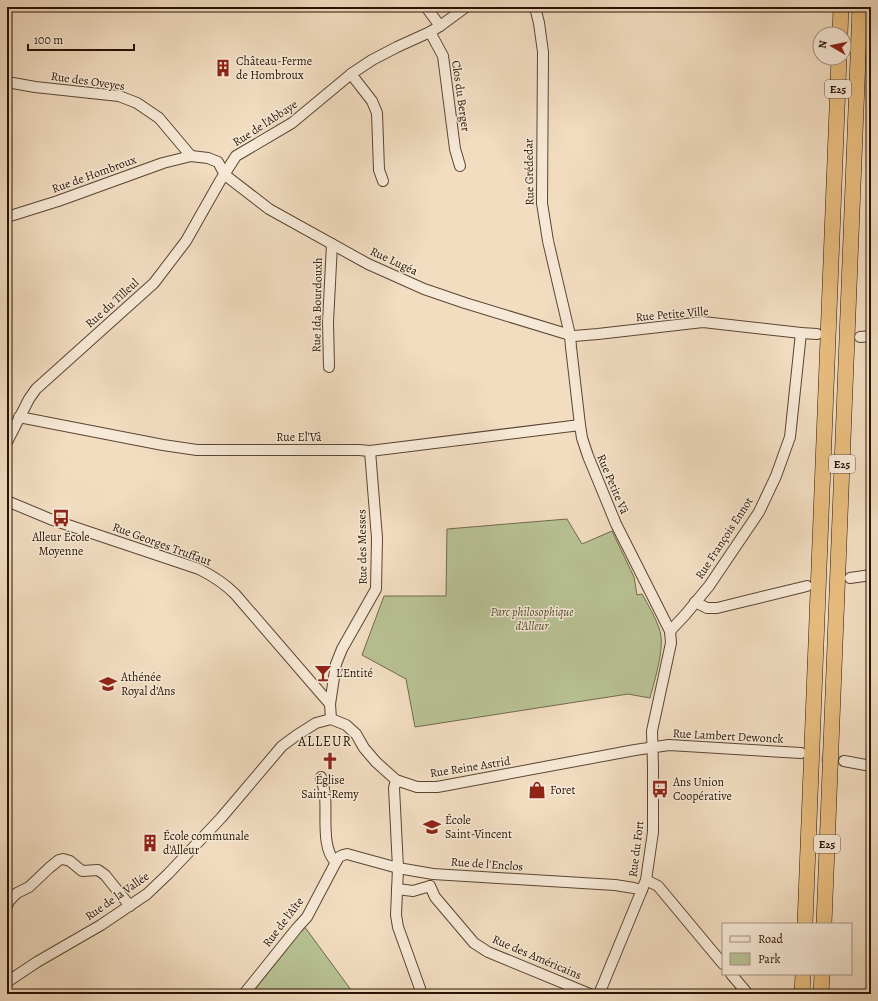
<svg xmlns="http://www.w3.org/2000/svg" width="878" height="1001" font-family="Alegreya,serif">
<rect width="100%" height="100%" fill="#f2ddc1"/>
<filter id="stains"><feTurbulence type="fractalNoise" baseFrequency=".005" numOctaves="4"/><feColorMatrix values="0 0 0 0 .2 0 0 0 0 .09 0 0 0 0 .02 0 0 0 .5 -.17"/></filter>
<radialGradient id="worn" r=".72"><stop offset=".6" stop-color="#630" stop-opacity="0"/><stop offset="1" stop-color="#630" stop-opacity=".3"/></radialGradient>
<g fill="#b8c294" stroke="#706a4c">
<path d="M567,519L582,544L612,531L634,577L637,595L642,594C648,605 655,616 659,628C666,646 655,678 650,698L628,694L415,727L406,679L362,655L384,596H446L447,529Z"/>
<path d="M304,926L354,994H244Z"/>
</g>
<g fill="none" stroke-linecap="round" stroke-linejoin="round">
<path stroke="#cab49b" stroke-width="10" stroke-dasharray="10 5" stroke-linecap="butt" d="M807,754L844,761"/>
<g stroke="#5a4532" stroke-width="12">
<g id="minor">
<path d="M426,7L440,26"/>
<path d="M535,7L539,23L543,52L542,203L548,241L570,335L571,347L580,425L582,438L588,456L616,524L670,631L671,643L652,731L653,766V832L646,880L599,994"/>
<path d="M430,32L443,56L455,149L460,166"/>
<path d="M351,74L372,101L377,113L379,170L383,181"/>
<path d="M7,82L35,87L119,96L137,103L159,118L191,156"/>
<path d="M225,175L269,209L368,264L424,289L465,303L570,335L574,336L598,334L703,322L801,333L817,334"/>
<path d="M7,217L58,201L163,163L191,156L208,158L218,162L225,175"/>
<path d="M860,337L871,336"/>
<path d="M329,367L328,322L332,244"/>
<path d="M19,417L163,445L197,450H359L370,451L580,425"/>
<path d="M7,442L29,399L36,389L154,283L186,241L220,181L236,156L292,123L351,74L372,60L397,47L430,32L440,26L466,7"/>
<path d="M370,451L377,538L376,589L342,649L336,664L330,704L331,719L346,725L356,734L364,748L376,762L396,780L417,787H437L448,785L635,750L669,745L801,753"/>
<path d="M7,501L50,519L199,569C213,576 224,583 235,594L330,704"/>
<path d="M850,578L871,575"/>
<path d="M695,602L707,608H717L807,586"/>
<path d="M670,631L685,615L709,586L759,512L776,476L790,437L801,333"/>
<path d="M844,761L871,766"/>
<path d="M321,777C322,783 325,790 325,796C327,814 321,850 336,862"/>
<path d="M396,780L394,788L398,868L396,915L398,927L422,994"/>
<path d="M646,880L658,886L723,964"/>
<path d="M430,886L435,897L474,943L488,952L590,994"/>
<path d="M397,889L413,891L430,886"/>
<path d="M7,906L9,901L17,893L29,887L49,868L59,860L63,859L70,861L82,871L98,870L105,875L130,906"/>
<path d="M731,974L748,994"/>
<path d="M7,982L37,962L101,925L147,894L168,874L221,818L282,746L297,735L316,723L331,719"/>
<path d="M244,994L297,928L307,917L336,862L339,857L343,855L347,854L398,868L433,874L615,885L634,888L642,890"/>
</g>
</g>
<g stroke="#281203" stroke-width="16">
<g id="highway">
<path d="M840,34L841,7"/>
<path d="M805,924L839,58"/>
<path d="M824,924L860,7"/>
<path d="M802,994L803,974"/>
<path d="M821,994L822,974"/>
</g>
</g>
<use href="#minor" stroke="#f7e9d7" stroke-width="10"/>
<use href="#highway" stroke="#e9be80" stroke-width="15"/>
</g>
<defs>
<g id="building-bare" transform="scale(1.38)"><path d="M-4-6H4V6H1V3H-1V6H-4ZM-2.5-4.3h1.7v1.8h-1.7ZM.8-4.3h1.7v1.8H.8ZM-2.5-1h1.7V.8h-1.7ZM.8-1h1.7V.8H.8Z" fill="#8f2418" stroke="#f7e9d7" stroke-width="2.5" paint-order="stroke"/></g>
<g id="bus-bare" transform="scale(1.38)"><path d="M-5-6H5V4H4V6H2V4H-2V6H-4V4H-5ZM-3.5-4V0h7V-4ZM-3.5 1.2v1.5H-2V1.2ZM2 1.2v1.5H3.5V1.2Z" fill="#8f2418" stroke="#f7e9d7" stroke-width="2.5" paint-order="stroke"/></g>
<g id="bar-bare" transform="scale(1.38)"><path d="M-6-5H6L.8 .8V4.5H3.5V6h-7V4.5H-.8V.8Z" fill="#8f2418" stroke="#f7e9d7" stroke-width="2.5" paint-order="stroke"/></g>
<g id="school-bare" transform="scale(1.38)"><path d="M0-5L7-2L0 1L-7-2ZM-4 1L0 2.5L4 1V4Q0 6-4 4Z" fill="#8f2418" stroke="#f7e9d7" stroke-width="2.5" paint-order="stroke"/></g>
<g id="church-bare" transform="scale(1.38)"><path d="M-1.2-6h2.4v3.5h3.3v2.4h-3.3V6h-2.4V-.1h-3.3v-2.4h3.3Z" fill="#8f2418" stroke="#f7e9d7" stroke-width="2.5" paint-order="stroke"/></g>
<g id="shop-bare" transform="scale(1.38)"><path d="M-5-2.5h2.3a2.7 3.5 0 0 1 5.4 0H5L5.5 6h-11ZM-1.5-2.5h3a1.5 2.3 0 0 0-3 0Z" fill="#8f2418" stroke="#f7e9d7" stroke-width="2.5" paint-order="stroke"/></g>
</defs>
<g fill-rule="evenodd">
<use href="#building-bare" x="223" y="68"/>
<use href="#bus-bare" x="61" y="518"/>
<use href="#bar-bare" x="323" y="673"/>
<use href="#school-bare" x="108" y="684"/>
<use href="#church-bare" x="330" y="761"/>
<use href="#bus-bare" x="660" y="789"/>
<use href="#shop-bare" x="537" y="790"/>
<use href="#school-bare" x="432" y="827"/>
<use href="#building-bare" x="150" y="843"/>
</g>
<g text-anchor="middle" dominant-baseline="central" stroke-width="3" stroke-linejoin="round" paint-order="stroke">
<g fill="#f7e9d7" stroke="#665243" stroke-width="1">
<rect x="825" y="80" width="26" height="18" rx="3"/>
<rect x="829" y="455" width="26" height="18" rx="3"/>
<rect x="814" y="835" width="26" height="18" rx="3"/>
</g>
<g font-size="11" font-weight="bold" fill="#281203">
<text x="838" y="89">E25</text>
<text x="842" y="464">E25</text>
<text x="827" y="844">E25</text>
</g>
<g font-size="12" fill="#281203" stroke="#f7e9d7" text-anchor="start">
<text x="236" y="61">Château-Ferme<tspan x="236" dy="14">de Hombroux</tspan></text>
<text x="61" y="537" text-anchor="middle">Alleur École<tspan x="61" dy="14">Moyenne</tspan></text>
<text x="336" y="673">L'Entité</text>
<text x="121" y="677">Athénée<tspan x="121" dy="14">Royal d’Ans</tspan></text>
<text x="330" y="780" text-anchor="middle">Église<tspan x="330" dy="14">Saint-Remy</tspan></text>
<text x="673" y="782">Ans Union<tspan x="673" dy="14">Coopérative</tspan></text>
<text x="550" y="790">Foret</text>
<text x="445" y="820">École<tspan x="445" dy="14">Saint-Vincent</tspan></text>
<text x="163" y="836">École communale<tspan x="163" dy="14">d'Alleur</tspan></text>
</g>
<g font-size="12" fill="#281203" stroke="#f7e9d7">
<text transform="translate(88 81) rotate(8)">Rue des Oveyes</text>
<text transform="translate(461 96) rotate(82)">Clos du Berger</text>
<text transform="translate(265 123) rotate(-33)">Rue de l'Abbaye</text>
<text transform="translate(529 172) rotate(-91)">Rue Grédedar</text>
<text transform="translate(94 174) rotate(-20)">Rue de Hombroux</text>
<text transform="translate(394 261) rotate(25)">Rue Lugéa</text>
<text transform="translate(112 303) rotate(-42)">Rue du Tilleul</text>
<text transform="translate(317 305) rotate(-89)">Rue Ida Bourdouxh</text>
<text transform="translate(672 314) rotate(-5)">Rue Petite Ville</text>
<text x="299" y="437">Rue El'Vâ</text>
<text transform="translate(613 484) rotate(67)">Rue Petite Vâ</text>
<text transform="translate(724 538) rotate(-57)">Rue François Ennot</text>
<text transform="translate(162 544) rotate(20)">Rue Georges Truffaut</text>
<text transform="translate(362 547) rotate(-91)">Rue des Messes</text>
<text transform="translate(728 736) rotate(3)">Rue Lambert Dewonck</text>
<text transform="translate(470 767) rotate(-9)">Rue Reine Astrid</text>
<text transform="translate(636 849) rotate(-83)">Rue du Fort</text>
<text transform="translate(487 864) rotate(4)">Rue de l'Enclos</text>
<text transform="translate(117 896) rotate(-35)">Rue de la Vallée</text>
<text transform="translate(283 922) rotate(-53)">Rue de l'Aîte</text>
<text transform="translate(537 957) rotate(23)">Rue des Américains</text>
</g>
<g font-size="12" font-style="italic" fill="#5a5036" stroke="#f7e9d7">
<text x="532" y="612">Parc philosophique<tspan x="532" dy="14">d'Alleur</tspan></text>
</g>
<g font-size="14" letter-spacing="1" fill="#281203" stroke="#f7e9d7">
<text x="325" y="741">ALLEUR</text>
</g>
</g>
<rect width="878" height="1001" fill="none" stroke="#f2ddc1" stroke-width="24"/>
<rect x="8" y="8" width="862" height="985" fill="none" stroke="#281203" stroke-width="2"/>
<rect x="12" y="12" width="854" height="977" fill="none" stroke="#281203"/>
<rect x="722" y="923" width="130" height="52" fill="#f7e9d7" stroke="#a49382"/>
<rect x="730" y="936" width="20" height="6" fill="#f7e9d7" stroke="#a49382"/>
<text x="758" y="943" font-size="12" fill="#281203">Road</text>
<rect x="730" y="953" width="20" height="12" fill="#b8c294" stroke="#a49382"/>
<text x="758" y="963" font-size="12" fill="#281203">Park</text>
<g transform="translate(832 46) rotate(279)"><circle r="19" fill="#f7e9d7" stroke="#a49382"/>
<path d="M0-3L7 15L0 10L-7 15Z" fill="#8f2418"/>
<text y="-6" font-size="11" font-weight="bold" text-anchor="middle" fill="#281203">N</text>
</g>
<path d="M28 44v6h106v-6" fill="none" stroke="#281203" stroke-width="2"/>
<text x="34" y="44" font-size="12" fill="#281203" stroke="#f7e9d7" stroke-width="3" paint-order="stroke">100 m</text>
<rect width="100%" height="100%" filter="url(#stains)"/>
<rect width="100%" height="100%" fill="url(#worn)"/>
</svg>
